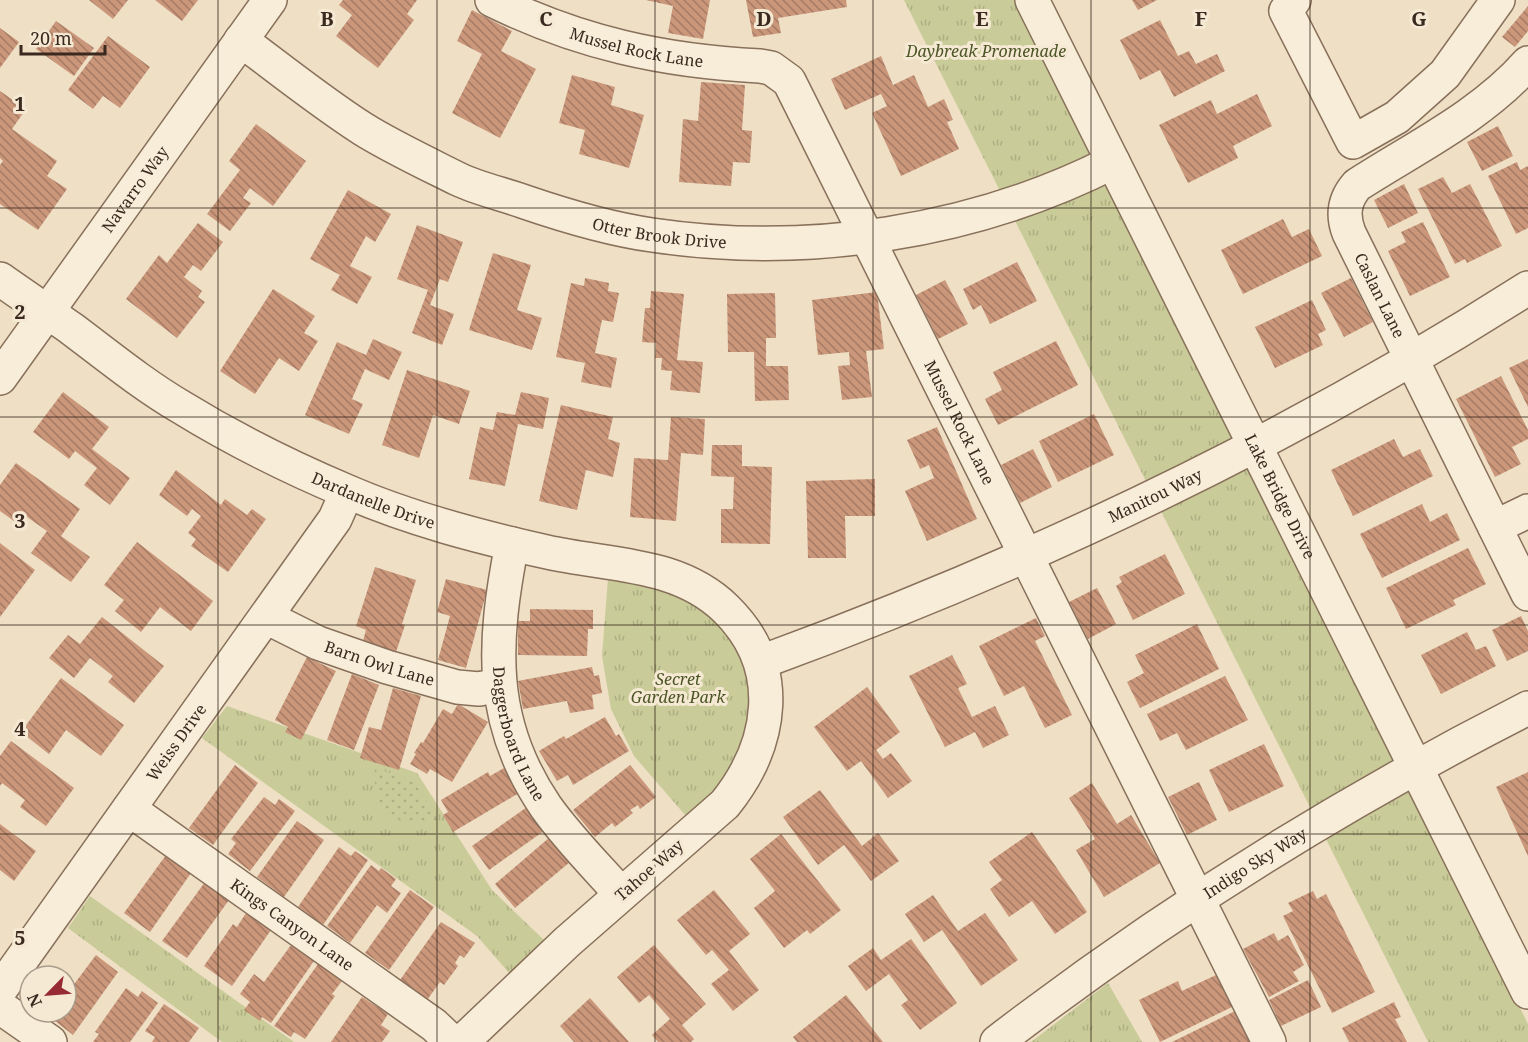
<svg xmlns="http://www.w3.org/2000/svg" width="1528" height="1042" font-family="'Noto Serif',serif">
<defs>
<pattern id="grass-tufts" width="24" height="20" patternUnits="userSpaceOnUse" patternTransform="scale(1.5)"><rect width="24" height="20" fill="#c9cc98"/><path d="M3 7l-1-3M5 7V3M7 7l1-3M15 17l-1-3M17 17v-4M19 17l1-3" fill="none" stroke="#adaf83"/></pattern>
<pattern id="garden-dots" width="8" height="8" patternUnits="userSpaceOnUse" patternTransform="scale(1.5)"><rect width="8" height="8" fill="#c9cc98"/><path d="M2 2h.1M6 6h.1" fill="none" stroke="#adaf83" stroke-width="1.8" stroke-linecap="round"/></pattern>
<pattern id="building-back-hatch" width="6" height="6" patternUnits="userSpaceOnUse" patternTransform="scale(1.5)"><rect width="6" height="6" fill="#cb977b"/><path d="M-1 5l2 2M0 0l6 6M5-1l2 2" fill="none" stroke="#a67b64"/></pattern>
</defs>
<rect width="100%" height="100%" fill="#eedfc5"/>
<g fill="url(#grass-tufts)">
<path d="M904,0H1017L1528,1024V1042H1428Z"/>
<path d="M608,578C622,579 636,579 649,582C720,599 769,675 743,745C740,755 718,789 711,796C703,803 694,809 686,816L634,756L611,709L602,656Z"/>
<path d="M227,706L417,773L492,890L544,940L510,974L477,936L202,738Z"/>
<path d="M90,896L294,1042H222L68,928Z"/>
<path d="M1108,983L1142,1042H1031Z"/>
</g>
<path fill="url(#garden-dots)" d="M375,768L414,781L436,820C395,830 371,810 375,768Z"/>
<g fill="url(#building-back-hatch)">
<path d="M89,0H128L113,19Z"/>
<path d="M155,0H198L182,21Z"/>
<path d="M343,0H417L407,14L414,20L378,68L336,36L352,15L339,5Z"/>
<path d="M646,0H710L703,39L668,33L673,6Z"/>
<path d="M746,0H846L847,7L778,18L781,33L753,37Z"/>
<path d="M1132,0H1157L1138,10Z"/>
<path d="M1528,6V31L1515,47L1502,37Z"/>
<path d="M472,10L512,31L501,51L536,69L500,138L452,113L482,54L457,41Z"/>
<path d="M1160,20L1178,56L1189,51L1196,64L1217,54L1225,71L1174,97L1160,70L1140,80L1120,40Z"/>
<path d="M56,21L94,48L74,76L36,49Z"/>
<path d="M0,28L19,42L0,68Z"/>
<path d="M108,36L150,67L120,108L103,96L93,109L68,90Z"/>
<path d="M881,56L893,85L914,75L928,107L944,99L953,120L947,122L959,149L901,176L872,113L887,106L881,94L845,110L831,79Z"/>
<path d="M572,75L615,87L611,105L644,115L629,168L579,154L585,130L559,123Z"/>
<path d="M701,82L745,85L742,130L752,131L750,163L733,162L731,186L679,182L683,119L698,121Z"/>
<path d="M0,91L26,109L12,129L57,161L47,176L67,189L38,230L0,204V165L3,161L0,158Z"/>
<path d="M1257,94L1272,126L1233,146L1238,158L1188,183L1159,125L1211,100L1217,114Z"/>
<path d="M256,124L306,161L273,206L250,188L243,198L251,203L230,231L207,214L240,170L229,161Z"/>
<path d="M1498,126L1513,156L1482,171L1467,142Z"/>
<path d="M1517,162L1520,170L1528,166V228L1516,234L1488,176Z"/>
<path d="M1443,177L1452,193L1470,184L1502,246L1467,263L1465,259L1455,264L1418,189Z"/>
<path d="M1404,184L1418,213L1388,228L1374,200Z"/>
<path d="M348,190L391,214L375,242L366,236L350,266L372,277L357,304L331,290L340,275L310,259Z"/>
<path d="M1283,219L1292,237L1309,229L1322,256L1243,294L1221,250Z"/>
<path d="M1423,222L1450,277L1410,296L1388,251L1406,242L1401,232Z"/>
<path d="M198,223L223,242L201,271L193,265L184,277L202,291L198,297L205,302L177,338L126,299L159,255L167,263Z"/>
<path d="M417,225L463,242L448,282L440,279L430,305L454,314L442,345L412,333L428,290L397,279Z"/>
<path d="M493,253L531,265L517,310L542,318L532,350L469,330Z"/>
<path d="M1017,262L1037,301L990,324L981,305L973,310L963,289Z"/>
<path d="M585,278L609,283L608,291L619,293L613,322L602,320L595,353L617,358L611,388L581,382L585,363L556,357L571,283L584,286Z"/>
<path d="M1351,278L1373,322L1344,337L1321,293Z"/>
<path d="M945,280L968,324L938,339L916,295Z"/>
<path d="M273,289L315,316L304,333L318,341L299,371L279,358L255,394L220,371Z"/>
<path d="M651,291L684,294L677,360L703,362L700,393L670,390L672,371L661,370L662,358H655L656,343L642,342L645,308H650Z"/>
<path d="M877,292L884,349L866,351L872,397L842,400L838,366L850,365L849,352L818,355L812,300Z"/>
<path d="M775,293L776,338H766V366H788L789,400L755,401L754,352H728L727,294Z"/>
<path d="M1312,300L1326,330L1318,334L1323,345L1275,368L1255,327Z"/>
<path d="M373,339L402,352L389,380L365,369L352,399L363,404L349,434L305,415L337,342L366,355Z"/>
<path d="M1056,341L1078,385L998,425L985,399L1002,390L993,372Z"/>
<path d="M1528,359V407L1509,368Z"/>
<path d="M407,370L470,391L459,424L433,415L419,458L382,445Z"/>
<path d="M1501,376L1528,430V439L1512,447L1521,464L1495,477L1456,399Z"/>
<path d="M63,392L109,427L92,449L130,478L110,505L84,485L97,468L75,451L69,459L33,432Z"/>
<path d="M521,392L549,398L543,429L518,424L505,486L469,479L480,427L493,430L497,412L515,415Z"/>
<path d="M561,405L613,417L608,439L620,443L613,477L586,470L577,510L539,501Z"/>
<path d="M1094,414L1114,455L1058,482L1039,441Z"/>
<path d="M671,417L705,419L703,455L681,453L676,521L630,517L634,458L668,460Z"/>
<path d="M937,427L977,519L927,541L905,491L934,478L929,465L920,469L907,440Z"/>
<path d="M1394,439L1403,457L1420,449L1433,476L1353,516L1331,470Z"/>
<path d="M712,445H742V466L772,467L770,544L721,543V509H733L734,477L711,476Z"/>
<path d="M1033,449L1052,487L1020,503L1001,465Z"/>
<path d="M16,463L80,509L61,536L90,557L71,582L31,553L47,531L20,512L14,521L0,511V485Z"/>
<path d="M176,470L221,505L225,499L247,515L252,509L266,519L228,572L191,546L196,539L188,533L201,516L192,509L187,516L159,495Z"/>
<path d="M875,479V516H845L846,558H808L806,481Z"/>
<path d="M1422,504L1430,522L1447,513L1460,540L1382,578L1360,534Z"/>
<path d="M137,542L213,601L191,631L160,607L141,632L115,611L124,600L104,585Z"/>
<path d="M0,543L35,570L0,617Z"/>
<path d="M1468,548L1486,584L1453,600L1456,605L1406,629L1386,588Z"/>
<path d="M1165,554L1185,594L1133,620L1116,586L1122,582L1119,577Z"/>
<path d="M375,567L416,580L402,624L405,625L396,652L363,641L366,630L356,626Z"/>
<path d="M446,579L487,590L466,668L438,660L450,616L437,612Z"/>
<path d="M1097,588L1116,624L1088,639L1069,602Z"/>
<path d="M530,609L593,610V629H588L587,656L518,655V621H530Z"/>
<path d="M1521,616L1528,631V651L1507,661L1492,630Z"/>
<path d="M102,617L164,666L134,703L108,682L113,676L90,658L74,678L49,658L68,635L80,644Z"/>
<path d="M1036,618L1045,636L1035,641L1072,715L1045,728L1024,686L1004,696L979,646Z"/>
<path d="M1197,624L1219,669L1140,708L1127,682L1144,673L1135,655Z"/>
<path d="M1467,632L1476,650L1486,646L1496,666L1441,694L1421,655Z"/>
<path d="M952,655L967,684L958,688L972,717L995,706L1009,735L983,748L975,732L945,747L909,676Z"/>
<path d="M307,657L336,671L301,740L285,732L288,727L275,720Z"/>
<path d="M592,667L594,676L599,675L602,693L592,695L594,709L570,713L567,701L523,709L518,681Z"/>
<path d="M352,674L379,685L354,750L327,740Z"/>
<path d="M1225,676L1248,720L1186,750L1177,733L1160,741L1147,714Z"/>
<path d="M61,678L124,725L101,756L66,730L49,754L21,732Z"/>
<path d="M867,687L900,732L876,750L883,759L891,753L912,781L888,798L861,761L847,771L814,727Z"/>
<path d="M393,688L421,696L399,770L360,758L369,727L381,730Z"/>
<path d="M458,704L488,722L452,782L430,769L427,774L410,764L416,754L414,753L421,742L423,743L443,709L452,714Z"/>
<path d="M605,717L616,736L619,734L629,751L573,785L568,775L557,781L539,751L564,736L566,739Z"/>
<path d="M11,741L74,788L46,826L20,807L25,800L2,783L0,786V756Z"/>
<path d="M1264,744L1284,786L1229,812L1209,770Z"/>
<path d="M235,765L258,783L213,845L189,828Z"/>
<path d="M630,765L656,797L640,809L638,805L630,810L633,813L615,827L612,823L595,837L573,810Z"/>
<path d="M504,768L519,793L453,832L443,815L448,812L441,800L488,772L490,776Z"/>
<path d="M1528,772V856L1496,787Z"/>
<path d="M1199,782L1217,820L1187,835L1168,797Z"/>
<path d="M1092,783L1117,824L1131,815L1160,863L1104,897L1076,850L1095,839L1069,798Z"/>
<path d="M820,790L862,846L878,833L899,861L871,881L844,845L818,865L783,817Z"/>
<path d="M264,797L275,805L279,799L295,811L250,871L228,854L236,843L231,839Z"/>
<path d="M527,807L544,831L489,870L472,846Z"/>
<path d="M297,821L324,840L284,897L257,877Z"/>
<path d="M0,824L36,851L14,881L0,870Z"/>
<path d="M1032,832L1087,912L1055,934L1032,901L1009,917L990,889L1002,880L989,862Z"/>
<path d="M781,834L841,910L810,934L807,930L784,948L754,908L775,891L750,859Z"/>
<path d="M550,837L570,862L515,908L495,884Z"/>
<path d="M339,847L351,856L355,851L368,860L323,925L298,907Z"/>
<path d="M166,855L191,873L150,932L124,913Z"/>
<path d="M371,865L379,871L381,868L396,879L391,886L401,893L387,913L377,905L350,943L327,926Z"/>
<path d="M205,882L229,900L187,958L162,941Z"/>
<path d="M410,890L434,907L389,970L365,953Z"/>
<path d="M714,890L750,934L729,951L759,990L733,1011L711,984L729,970L712,950L706,955L677,920Z"/>
<path d="M1313,891L1317,899L1326,894L1375,992L1332,1013L1283,916L1293,911L1288,903Z"/>
<path d="M933,895L958,931L985,913L1018,960L981,986L942,930L924,942L905,914Z"/>
<path d="M246,913L271,930L232,986L204,966L233,924L237,927Z"/>
<path d="M441,922L475,943L464,958L460,955L455,963L458,966L444,985L440,982L427,1000L400,980Z"/>
<path d="M1274,933L1278,941L1288,935L1304,965L1293,972L1299,981L1269,997L1243,949Z"/>
<path d="M911,939L957,1003L920,1030L901,1005L908,1000L889,974L866,991L848,966L873,948L881,960Z"/>
<path d="M291,945L314,961L271,1023L262,1017L260,1021L244,1010L250,1002L240,994L254,974L264,982Z"/>
<path d="M654,945L706,1004L682,1025L694,1039L691,1042H658L652,1035L670,1019L649,995L639,1003L617,977Z"/>
<path d="M96,955L118,972L73,1035L50,1017L54,1012H66V995Z"/>
<path d="M318,964L342,981L332,994L335,996L305,1039L294,1032L291,1037L274,1026Z"/>
<path d="M1216,975L1232,1007L1160,1042L1139,1000L1178,981L1182,991Z"/>
<path d="M1308,980L1321,1007L1281,1026L1269,1000Z"/>
<path d="M126,988L138,997L142,991L158,1003L130,1042H93L99,1034L95,1032Z"/>
<path d="M846,995L883,1042H797L793,1037Z"/>
<path d="M362,997L388,1014L381,1025L390,1031L382,1042H331Z"/>
<path d="M590,998L629,1042H574L560,1026Z"/>
<path d="M1394,1002L1401,1017L1395,1019L1407,1042H1349L1342,1028Z"/>
<path d="M164,1004L199,1028L189,1042H152L155,1037L145,1031Z"/>
<path d="M1235,1011L1250,1042H1172Z"/>
</g>
<g fill="none" stroke-linecap="round" stroke-linejoin="round">
<g stroke="#88705b" stroke-width="36">
<g id="minor">
<path id="s1" d="M492,0C580,43 663,61 760,66L771,68L789,81L1269,1042"/>
<path id="s2" d="M1032,0L1528,992"/>
<path d="M1294,0L1286,11L1353,142L1397,117L1445,74L1498,0"/>
<path id="s3" d="M241,40C281,70 321,102 363,129C390,146 428,164 458,179C479,189 503,194 525,202C566,216 609,229 652,235C807,258 973,233 1113,162"/>
<path id="s4" d="M1528,63C1481,116 1416,147 1357,185C1344,200 1342,215 1349,233L1528,594"/>
<path id="s5" d="M0,279C24,296 48,312 72,329C108,356 142,384 181,407C233,439 289,467 346,491C410,519 479,537 547,552C609,566 678,562 726,609C785,667 773,744 725,804L567,942L462,1042"/>
<path id="s6" d="M0,378L270,0"/>
<path d="M1495,527L1528,511"/>
<path id="s7" d="M512,544C493,641 487,721 546,807C568,838 596,866 621,894"/>
<path id="s8" d="M266,617L318,643L387,667L457,687L479,689L499,685"/>
<path id="s9" d="M761,662C1029,564 1287,442 1528,288"/>
<path id="s10" d="M129,809L434,1025L452,1042"/>
<path id="s11" d="M0,990L335,519L347,492"/>
<path d="M0,1007L50,1042"/>
<path id="s12" d="M997,1042C1163,914 1341,803 1528,708"/>
</g>
</g>
<use href="#minor" stroke="#f8edd8" stroke-width="33"/>
</g>
<path fill="none" stroke="#39291f" stroke-width="1.5" stroke-opacity="0.55" d="M218,0V1042M437,0V1042M655,0V1042M873,0V1042M1091,0V1042M1310,0V1042M0,208H1528M0,417H1528M0,625H1528M0,834H1528"/>
<g text-anchor="middle" dominant-baseline="central" stroke-width="6" stroke-linejoin="round" paint-order="stroke">
<g font-size="16" fill="#39291f" stroke="#f5e9d4">
<text stroke="none"><textPath href="#s1" startOffset="153">Mussel Rock Lane</textPath></text>
<text stroke="none"><textPath href="#s6" startOffset="232">Navarro Way</textPath></text>
<text stroke="none"><textPath href="#s3" startOffset="468">Otter Brook Drive</textPath></text>
<text stroke="none"><textPath href="#s4" startOffset="332">Caslan Lane</textPath></text>
<text stroke="none"><textPath href="#s1" startOffset="693">Mussel Rock Lane</textPath></text>
<text stroke="none"><textPath href="#s9" startOffset="428">Manitou Way</textPath></text>
<text stroke="none"><textPath href="#s2" startOffset="555">Lake Bridge Drive</textPath></text>
<text stroke="none"><textPath href="#s5" startOffset="436">Dardanelle Drive</textPath></text>
<text stroke="none"><textPath href="#s8" startOffset="123">Barn Owl Lane</textPath></text>
<text stroke="none"><textPath href="#s7" startOffset="194">Daggerboard Lane</textPath></text>
<text stroke="none"><textPath href="#s11" startOffset="304">Weiss Drive</textPath></text>
<text stroke="none"><textPath href="#s12" startOffset="314">Indigo Sky Way</textPath></text>
<text transform="translate(649 870) rotate(-41)">Tahoe Way</text>
<text stroke="none"><textPath href="#s10" startOffset="200">Kings Canyon Lane</textPath></text>
</g>
<g font-size="16" font-style="italic" fill="#4c5525" stroke="#f5e9d4">
<text x="986" y="51">Daybreak Promenade</text>
<text x="678" y="679">Secret<tspan x="678" dy="18">Garden Park</tspan></text>
</g>
</g>
<g font-size="20" text-anchor="middle" font-weight="bold" fill="#39291f" stroke="#f5e9d4" stroke-width="6" stroke-linejoin="round" paint-order="stroke">
<text x="327" y="26">B</text>
<text x="546" y="26">C</text>
<text x="764" y="26">D</text>
<text x="982" y="26">E</text>
<text x="1201" y="26">F</text>
<text x="1419" y="26">G</text>
<text x="20" y="111">1</text>
<text x="20" y="319">2</text>
<text x="20" y="528">3</text>
<text x="20" y="736">4</text>
<text x="20" y="945">5</text>
</g>
<g transform="translate(48 994) rotate(245)"><circle r="28" fill="#f5e9d4" stroke="#aa9c8c" stroke-width="1.5"/>
<path d="M0-4.5L10 22L0 15L-10 22Z" fill="#972b33"/>
<text y="-9" font-size="16" font-weight="bold" text-anchor="middle" fill="#39291f">N</text>
</g>
<path d="M21 45v9h84v-9" fill="none" stroke="#39291f" stroke-width="3"/>
<text x="30" y="45" font-size="18" fill="#39291f" stroke="#f5e9d4" stroke-width="4.5" paint-order="stroke">20 m</text>
</svg>
